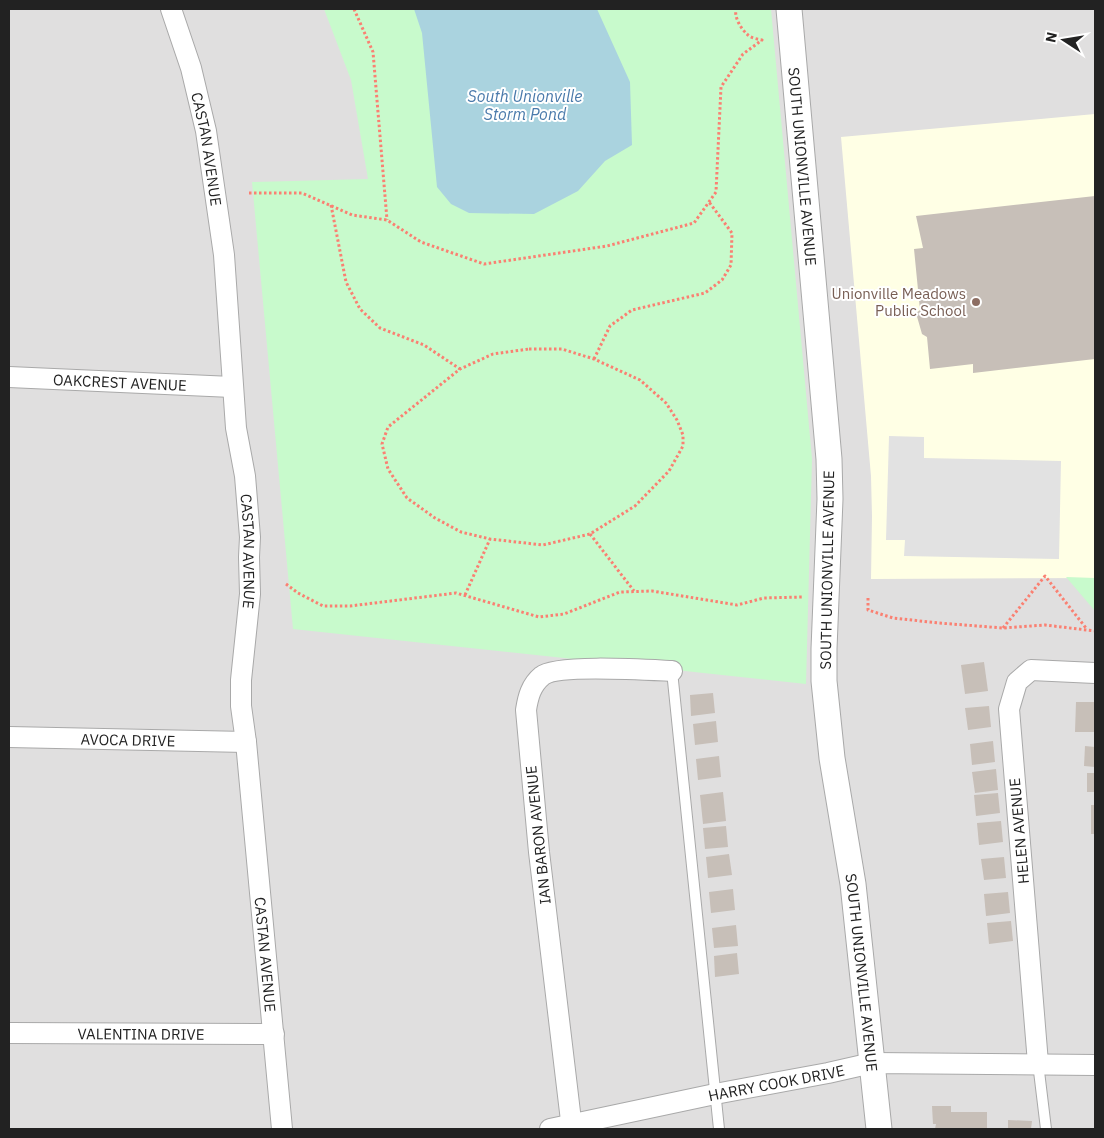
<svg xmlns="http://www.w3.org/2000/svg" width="1104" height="1138" font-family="'IBM Plex Sans',sans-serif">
<rect width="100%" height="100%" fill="#f2efe9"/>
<rect fill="#e0dfdf" x="9" y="9" width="1086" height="1120"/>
<path fill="#ffffe5" d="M1095,114V578L871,579L872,516L871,476L841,137Z"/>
<g fill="#c8facc">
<path d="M324,9H771L812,459L806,684L293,629L252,182L368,179L351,80Z"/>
<path d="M1066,577L1095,578V611Z"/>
</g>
<path fill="#e2e2e2" d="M889,436L924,437V458L1061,461L1059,559L904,556L905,540H886Z"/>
<path fill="#aad3df" d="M414,9H597L630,82L632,145L605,161L578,191L534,214L469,213L451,204L437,187L422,33Z"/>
<g fill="#c7bfb8">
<path d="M1095,196V359L973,373V364L930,369L927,337L922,334L916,313L920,310L914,249L923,248L916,216Z"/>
<path d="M984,662L988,691L965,694L961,665Z"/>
<path d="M713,693L715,713L691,716L690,695Z"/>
<path d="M1076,702H1095V732H1075Z"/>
<path d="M989,706L991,727L968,730L965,708Z"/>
<path d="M716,721L718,742L695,745L693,724Z"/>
<path d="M993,741L995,762L972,765L970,744Z"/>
<path d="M1085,746L1095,747V767L1084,766Z"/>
<path d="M719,756L721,777L698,780L696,759Z"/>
<path d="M996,769L998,790L975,793L972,772Z"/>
<rect x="1087" y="773" width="8" height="19"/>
<path d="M723,792L726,821L703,824L700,795Z"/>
<path d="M998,793L1000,813L976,816L974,795Z"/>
<rect x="1091" y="805" width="4" height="29"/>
<path d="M1001,821L1003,842L979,845L977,823Z"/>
<path d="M726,826L728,847L705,849L703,828Z"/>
<path d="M729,854L732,875L708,878L706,857Z"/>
<path d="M1004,857L1006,878L984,880L981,859Z"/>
<path d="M733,889L735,910L711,913L709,892Z"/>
<path d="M1008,892L1010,913L986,916L984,894Z"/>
<path d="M1011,921L1013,941L989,944L987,923Z"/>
<path d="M736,925L738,946L714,948L712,928Z"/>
<path d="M737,953L739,974L715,977L714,956Z"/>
<path d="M932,1106H951V1112H987V1129H935L936,1124H933Z"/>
<path d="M1008,1120L1032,1121L1031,1129H1008Z"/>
</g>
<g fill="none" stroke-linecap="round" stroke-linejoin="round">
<g stroke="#a9a9a9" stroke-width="12">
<g id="service">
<path d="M672,671L719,1129"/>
<path d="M1038,1063L1046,1129"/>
</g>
</g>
<g stroke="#a9a9a9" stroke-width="22">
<g id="minor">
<path id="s1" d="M171,9L191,68L206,131L224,255L236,428L245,476L250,537L249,557L250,594L241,680V706L246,742L282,1129"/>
<path id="s2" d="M9,377L232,387"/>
<path id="s3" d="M9,737L246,742"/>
<path id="s4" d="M9,1033L274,1034"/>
<path d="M1038,1063L1009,709L1017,682L1031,670L1095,673"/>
<path id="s5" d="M550,1129L715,1094L828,1073L872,1063L1095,1065"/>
<path d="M572,1129L539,852L526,710C528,697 531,685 542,676C556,664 650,670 672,671"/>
</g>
</g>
<g stroke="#a9a9a9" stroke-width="27">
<g id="tertiary">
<path id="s6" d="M789,9L829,459L830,499L824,649V681L832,758L853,884L879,1129"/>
</g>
</g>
<g stroke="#fa8072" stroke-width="3" stroke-dasharray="2.5 2.5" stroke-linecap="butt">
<path d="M354,9L373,52L387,220"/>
<path d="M249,193H302L352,215L387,220L421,242L484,264L607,246L694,223L716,192L721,87L743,54L762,40C757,39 750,38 747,34C741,29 734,17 736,9"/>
<path d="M331,205L346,282L360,309L380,328L424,345L460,369"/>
<path d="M529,349H562L594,359L640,380L666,403L677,420L683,435V446L669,471L635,506L590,534L543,545L490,539L461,532L435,518L407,498L388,469L382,444L388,427L460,369L493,354Z"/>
<path d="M594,359L610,326L632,310L705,293L722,280L731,265L732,233L709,202"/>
<path d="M590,534L634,591"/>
<path d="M286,584L298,593L323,606H350L456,593L539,617L564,614L620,592L652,591L737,605L764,598L803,597"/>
<path d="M465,595L490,539"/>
<path d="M868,598V610L893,618L939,623L1003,628L1045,625L1095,631"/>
<path d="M1003,628L1045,576L1086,628"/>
</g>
<use href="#service" stroke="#fff" stroke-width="10"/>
<use href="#minor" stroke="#fff" stroke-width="20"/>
<use href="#tertiary" stroke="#fff" stroke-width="25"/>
</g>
<circle fill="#8d6e63" stroke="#fff" stroke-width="2" cx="976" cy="302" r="5"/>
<g text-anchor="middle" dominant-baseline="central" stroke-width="4" stroke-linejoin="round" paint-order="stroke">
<g font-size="15" fill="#222" stroke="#fff">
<text stroke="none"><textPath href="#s1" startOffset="145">CASTAN AVENUE</textPath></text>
<text stroke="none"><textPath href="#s6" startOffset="158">SOUTH UNIONVILLE AVENUE</textPath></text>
<text stroke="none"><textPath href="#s2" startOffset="111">OAKCREST AVENUE</textPath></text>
<text stroke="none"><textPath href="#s1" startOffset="550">CASTAN AVENUE</textPath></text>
<text transform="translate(827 570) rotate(-89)">SOUTH UNIONVILLE AVENUE</text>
<text stroke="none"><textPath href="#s3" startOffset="119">AVOCA DRIVE</textPath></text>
<text transform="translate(1019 831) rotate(-95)">HELEN AVENUE</text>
<text transform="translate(538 835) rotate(-96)">IAN BARON AVENUE</text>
<text stroke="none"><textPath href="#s1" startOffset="955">CASTAN AVENUE</textPath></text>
<text stroke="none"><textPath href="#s6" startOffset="968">SOUTH UNIONVILLE AVENUE</textPath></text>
<text stroke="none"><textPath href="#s4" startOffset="132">VALENTINA DRIVE</textPath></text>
<text stroke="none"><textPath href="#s5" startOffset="231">HARRY COOK DRIVE</textPath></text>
</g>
<g font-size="15" fill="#785e54" stroke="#fff" text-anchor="end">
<text x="966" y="293">Unionville Meadows<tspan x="966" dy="17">Public School</tspan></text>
</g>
<g font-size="16" font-style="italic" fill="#4a7aab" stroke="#fff">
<text x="525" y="96">South Unionville<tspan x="525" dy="18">Storm Pond</tspan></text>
</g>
</g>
<rect width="1104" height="1138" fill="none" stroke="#222222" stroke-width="20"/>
<g transform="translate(1064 40) rotate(282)" stroke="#ffffff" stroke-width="4" paint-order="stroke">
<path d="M0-4L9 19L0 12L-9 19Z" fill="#222222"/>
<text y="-8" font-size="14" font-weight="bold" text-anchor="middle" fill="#222222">N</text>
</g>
</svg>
